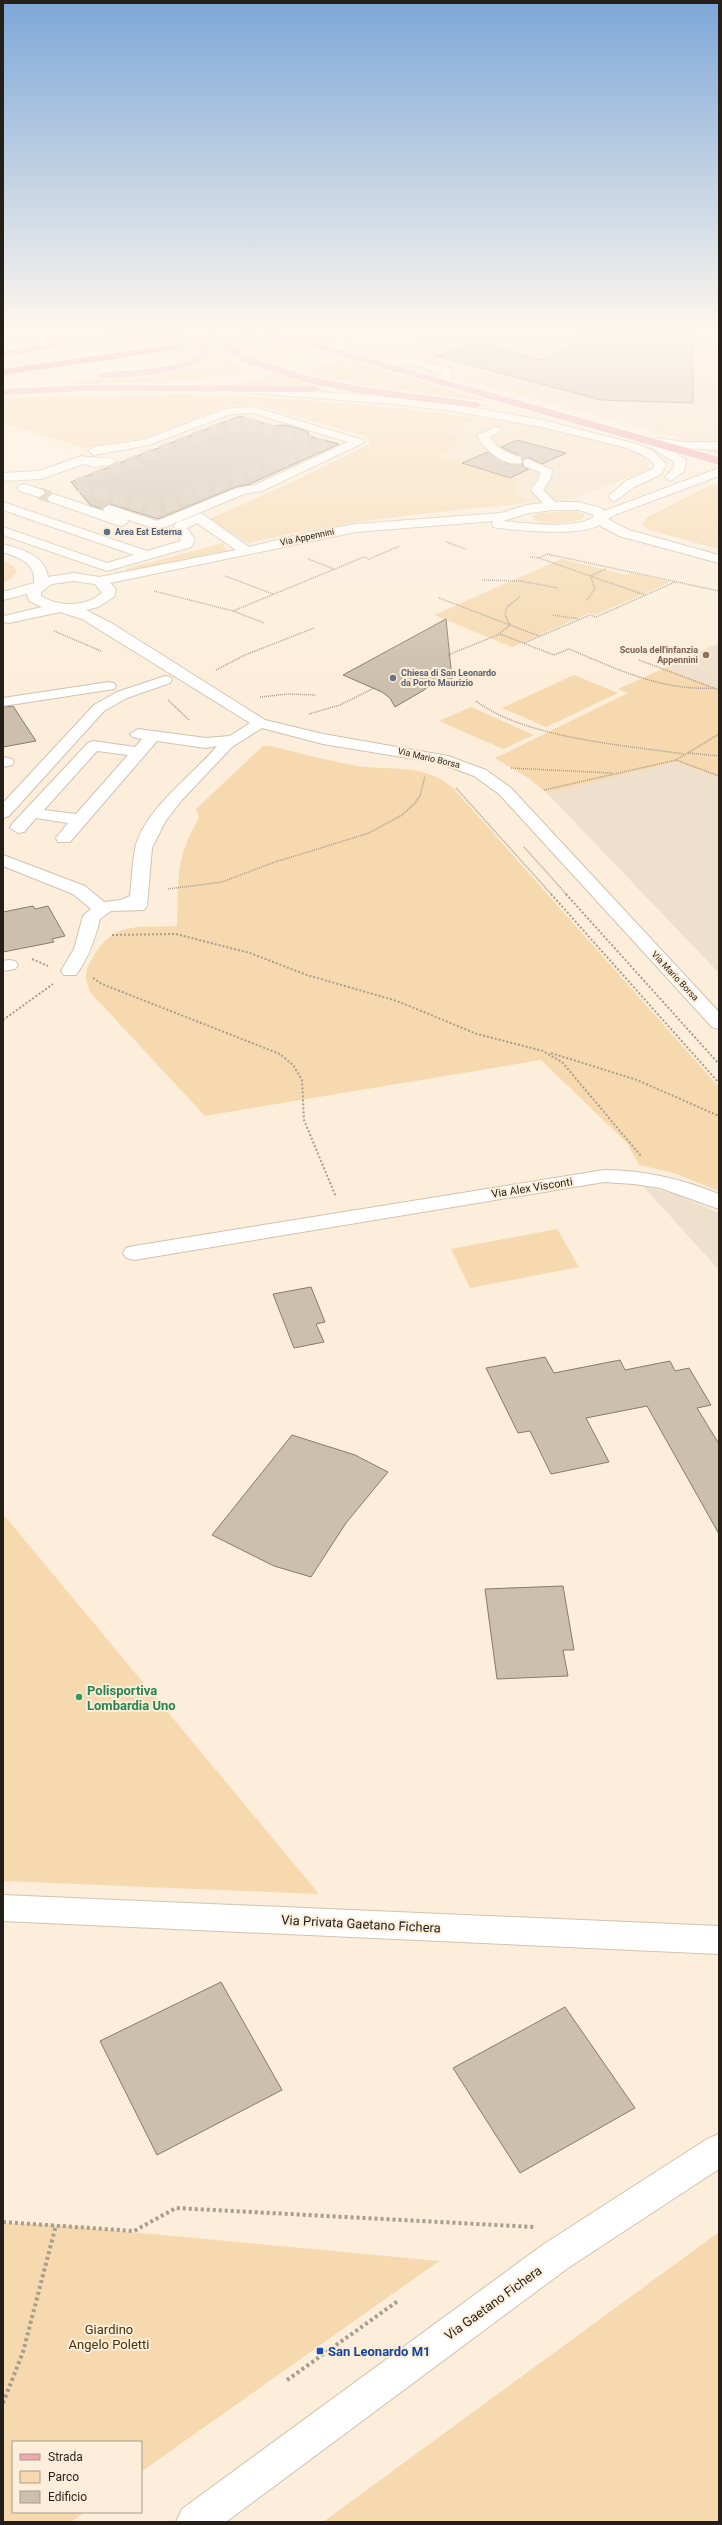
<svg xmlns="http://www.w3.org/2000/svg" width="722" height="2525" font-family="Roboto,sans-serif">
<rect width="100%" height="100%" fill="#fceeda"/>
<g fill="#f4e2c8">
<path d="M3,333H63L3,348Z"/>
<path d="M442,333H719V458L694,452L707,445L458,379L449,382L351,354L373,347L392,351Z"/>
<path d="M482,416L562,431L637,452L644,456L650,469L567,501L528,503L516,495L514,488L518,480L437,456L458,446L442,432Z"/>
</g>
<g fill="#efdfcd">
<path d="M719,643V689L665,668Z"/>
<path d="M676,762L719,778V973L547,793Z"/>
<path d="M643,1186L677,1195L719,1213V1270Z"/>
</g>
<g fill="#f6d9af">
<path d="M220,333H245L297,348L302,352L303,355C297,360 290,362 283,363C254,366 242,346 220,333Z"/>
<path d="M213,346L225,359L252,371L190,381L57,384L186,367L206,359L212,353Z"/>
<path d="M349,360L493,402L368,386L306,373L312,368Z"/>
<path d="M278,375L324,386H230L231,385Z"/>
<path d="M136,393C250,395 363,402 476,418L443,432L457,436L458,446L437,456L518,480L514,488L516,495L528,503C434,512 340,521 248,543L209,519L284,486L369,444L370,441L365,436L256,405L228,406L146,437L85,448L3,423V399Z"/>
<path d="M719,484V549L649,530L642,524L646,518L711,485Z"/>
<path d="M571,511L584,514V518C572,524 548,524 535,521L532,516L540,513Z"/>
<path d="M223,543L228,553L130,572L125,569Z"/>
<path d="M561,559L627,575L631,573L670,582L595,615L589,613L512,647L434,615Z"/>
<path d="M3,561L12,565L17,571L13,577L3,583Z"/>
<path d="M665,668L719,689V778L676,762L547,793L527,777L495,758L628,693L618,689Z"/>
<path d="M574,675L618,693L546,727L502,708Z"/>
<path d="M471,707L534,735L503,749L439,721Z"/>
<path d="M263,746H271C300,753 328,761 357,766C392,771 424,763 453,788L719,1087V1191L674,1173L639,1165L627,1143L541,1060L205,1116L90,992C84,977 85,970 93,957C114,920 140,928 177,926C179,880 174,861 199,818L196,809Z"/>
<path d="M557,1229L579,1267L470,1288L451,1249Z"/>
<path d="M3,1514L319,1894L3,1881Z"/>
<path d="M3,2223L56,2225L439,2261L141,2472V2442H13V2512H85L71,2522H3Z"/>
<path d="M719,2232V2522H323Z"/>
</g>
<g fill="#ccbfac" stroke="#877b69">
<path d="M574,333H692L693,403L601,400L437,356L478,343L540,360L573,348Z"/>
<path d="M240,416L273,426L285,425L308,431L309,436L339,444L250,484L236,487L158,519L109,504L102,509L90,505L71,482Z"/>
<path d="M517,440L566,453L542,464L529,458L522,460L521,456L501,447Z"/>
<path d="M488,452L508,464L522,463L523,467L529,469L510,478L462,463Z"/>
<path d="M446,619L452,679L435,681L424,690L395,707L390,698L382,692L343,675Z"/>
<path d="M13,706L36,741L3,747V707Z"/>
<path d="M33,906L35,909L48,906L65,936L52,939L54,942L3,952V912Z"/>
<path d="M311,1287L325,1322L316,1324L324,1342L294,1348L273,1294Z"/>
<path d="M545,1357L554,1373L620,1360L625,1370L670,1361L675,1371L689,1368L711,1405L697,1408L719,1444V1534L647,1406L586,1418L609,1462L551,1474L530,1431L518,1433L486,1368Z"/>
<path d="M292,1435L355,1455L388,1472L346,1523L311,1577L274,1566L212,1535Z"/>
<path d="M563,1586L574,1650H563L568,1676L497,1679L485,1589Z"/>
<path d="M221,1982L282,2090L157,2155L100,2041Z"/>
<path d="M565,2007L635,2108L520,2173L453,2068Z"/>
</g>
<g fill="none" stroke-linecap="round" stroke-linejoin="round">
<g stroke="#d1c5b3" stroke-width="12" stroke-dasharray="12 6" stroke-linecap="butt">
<path d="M246,423L321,445L155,510L75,485L221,428Z"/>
<path d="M39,493L53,498"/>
</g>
<path stroke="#d1c5b3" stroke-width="12" stroke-dasharray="12 6" stroke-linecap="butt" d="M171,348L270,333"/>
<g stroke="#d0c3b0" stroke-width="2">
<g id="minor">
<path d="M303,333H331L326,336L286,342L281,339L282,337Z"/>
<path d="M332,333H342L347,346L335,355L330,352L336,345Z"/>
<path d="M410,357L451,369L452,371L449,386L445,387L439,384L441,373L410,363L379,367L374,364L379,361Z"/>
<path d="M230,386L363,395L453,404L542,420L637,444L653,451L666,464L662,474L634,487L615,501L611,500L609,497L611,494L626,481L653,469L654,464C645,454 632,450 620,446L542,427L453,411L393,404L226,391L224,389Z"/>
<path d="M253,407L363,440L365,442L262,491L244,494L163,528H153L105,512L103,509L109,505L157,521L237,488L255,485L348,442L252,413L231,414L149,445L94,455L88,451L94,447L143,440L225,409Z"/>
<path d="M496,427L502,430L490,437C497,449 509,454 521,457V463C504,467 485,450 477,436L479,434Z"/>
<path d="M647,437L686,442H719V450L666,447L686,460L684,471L671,481L665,477L674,467V462L652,448L651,445L643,443V439Z"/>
<path d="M82,456C91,459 112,456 116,461L110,465L93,467L83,464L41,479L3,481V473L39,471Z"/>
<path d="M528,459L552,470L551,478L543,490L555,502H578L601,508L604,511L719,468V476L617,514L608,519L629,530L719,555V563L619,536L599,525C579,537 522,530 498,528L493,527L492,524L493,521L356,532L110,583L116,589L114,597L98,607L86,610L113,624L265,720L323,734L448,756L486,770L511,788L719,1012V1029L712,1027L499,794L474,776L439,763L323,744L262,728L232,747L181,801L165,822L152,848L147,906L144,910L111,911L100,919C95,939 89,957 76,975H64L61,971L74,949L83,916L91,909L73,894L3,866V855L85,886L104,902L121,900L130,896C132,880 132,864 135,849C143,810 192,776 217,746L206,748L157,741L70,842H58L56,838L68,823L36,818L24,832L18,833L10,828L12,824L88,743L93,741L135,747L142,739L133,737L130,734L138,729L206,738L230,736L250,723L82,619L60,612L9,623L4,622V616L42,607L29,601L27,594L3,600V592L34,583C36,563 20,558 3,552V544C21,549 45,555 48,577L74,573L99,577L236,550L197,523L187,528L195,540L191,547L107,571L3,535V527L107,563L134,555L3,510V502L147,551L181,541L174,528L176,523L201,513L249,547L309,532L356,524L501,513L527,505L543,503L531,490L539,478L540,472L524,466V460ZM552,510H578L592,514L594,517C573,530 527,523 503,521L529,513ZM74,581L95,584L102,593C86,607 59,607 41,596V592L52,584ZM97,751L128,755L76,814L44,810Z"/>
<path d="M24,484L43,490L45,493L39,497L20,491L18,488L20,485Z"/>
<path d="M53,494L127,519L128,522L122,526L117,525L49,501L47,498Z"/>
<path d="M165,676L170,677L172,680L170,683L127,698L104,711L9,816L3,818V803L94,705L117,692Z"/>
<path d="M109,682L114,683L116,686L114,689L3,706V698Z"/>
<path d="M3,757L12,759L14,762L12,765L3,767Z"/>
<path d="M9,960L15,961L18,965L15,969L3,971V961Z"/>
<path d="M604,1170C644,1170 682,1179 719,1194V1209L660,1188L634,1184L604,1182L134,1260L126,1258L123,1253L126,1248L134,1246Z"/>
<path d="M3,1895L719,1926V1954L3,1921Z"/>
<path d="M719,2134V2169L568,2268L226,2522H176L182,2509L544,2244L707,2139Z"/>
</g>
</g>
<g stroke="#fff" stroke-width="2">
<g id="major">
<path d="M112,333H178L205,341L210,352C192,377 131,376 102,379L97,376L98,374C130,366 173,375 199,351L197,345C133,327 67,347 3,357V351Z"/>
<path d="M204,333H217L250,357L308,376L363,387L477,402L483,405L477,408L363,394L303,382L242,362Z"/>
<path d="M261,333H279L719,457V465Z"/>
<path d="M88,385L315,386L321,389L315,392L88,391L3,395V389Z"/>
</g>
</g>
<g stroke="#fff" stroke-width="2">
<path id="highway" d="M171,345L175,346V350L3,375V369Z"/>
</g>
<g stroke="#a89e8f" stroke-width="1.5" stroke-dasharray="1 1" stroke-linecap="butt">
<path d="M446,542L466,549"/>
<path d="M530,557L539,558L547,554L719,591"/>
<path d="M539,558L645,595"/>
<path d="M308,559L334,569"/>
<path d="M225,576L273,594"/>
<path d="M482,580L520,581L558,588"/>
<path d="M154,591L233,611"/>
<path d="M439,598L539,636"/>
<path d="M587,600L595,589L590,576L606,569"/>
<path d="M553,615L579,619"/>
<path d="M264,623L233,611L364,557L369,559L400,546"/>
<path d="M54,631L101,651"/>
<path d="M500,633L510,625L505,615L507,607L521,596"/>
<path d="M524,643L590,615L596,617L675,582"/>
<path d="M448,655L500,634L554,655L569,649C617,669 661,691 714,688"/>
<path d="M639,660L719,690"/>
<path d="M216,670L245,655L314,628"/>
<path d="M260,697L288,694L316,695"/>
<path d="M168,700L189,720"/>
<path d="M476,701C525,738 623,745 684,754"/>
<path d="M309,714L340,705L374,688"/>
<path d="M688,753L719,756"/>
<path d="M676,760L719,776"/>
<path d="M511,768L612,773"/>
<path d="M456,788L552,895"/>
<path d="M544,790L676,760L719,734"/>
<path d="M524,847L567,895"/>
<path d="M168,889L222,882L272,863L369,833L402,815L415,803L420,796L425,776"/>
</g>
<g stroke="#a89e8f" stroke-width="2" stroke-dasharray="2 2" stroke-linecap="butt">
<path d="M551,894L719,1083"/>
<path d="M566,894L719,1064"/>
<path d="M112,935L176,934L250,953L307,975L397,1001L477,1034L543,1051L562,1062L641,1156"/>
<path d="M32,959L48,966"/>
<path d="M93,978L102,984L280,1054L293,1065L302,1080L304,1120L336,1197"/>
<path d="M3,1020L53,984"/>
<path d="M551,1053L637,1080L719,1116"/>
</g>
<g stroke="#a89e8f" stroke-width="4" stroke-dasharray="3 3" stroke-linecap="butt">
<path d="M3,2222L134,2231L176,2208L534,2227"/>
<path d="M287,2380L398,2301"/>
<path d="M3,2403L23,2352L56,2225"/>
</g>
<use href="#minor" fill="#fff" fill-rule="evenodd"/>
<use href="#major" fill="#efa7b2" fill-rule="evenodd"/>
<use href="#highway" fill="#e56d7e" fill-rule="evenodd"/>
</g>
<linearGradient id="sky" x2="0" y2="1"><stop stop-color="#7da7d8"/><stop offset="0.48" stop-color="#fef7ee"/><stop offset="1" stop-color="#fef7ee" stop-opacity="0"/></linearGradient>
<rect width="722" height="687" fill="url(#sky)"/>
<circle fill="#5c6f8a" stroke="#fceeda" stroke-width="1.5" cx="107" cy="532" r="4"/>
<circle fill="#8d6e63" stroke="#fceeda" stroke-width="1.5" cx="706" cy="655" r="4"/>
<circle fill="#6b7280" stroke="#fceeda" stroke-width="1.5" cx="393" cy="678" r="4"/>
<circle fill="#2e9e5b" stroke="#fceeda" stroke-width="1.5" cx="79" cy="1697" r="4"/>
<rect fill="#1a4fb4" stroke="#fceeda" stroke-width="1.5" x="316" y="2347" width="8" height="8" rx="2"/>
<g text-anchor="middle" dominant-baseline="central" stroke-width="4" stroke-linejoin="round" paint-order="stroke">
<g font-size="9" font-weight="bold" fill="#4e5e75" stroke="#fceeda" text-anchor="start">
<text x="115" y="532">Area Est Esterna</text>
</g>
<g font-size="9" fill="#241f18" stroke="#fceeda">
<text transform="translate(307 537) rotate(-12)">Via Appennini</text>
<text transform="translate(429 758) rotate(13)">Via Mario Borsa</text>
<text transform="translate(675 976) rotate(47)">Via Mario Borsa</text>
</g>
<g font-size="9" font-weight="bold" fill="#785e54" stroke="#fceeda" text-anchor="end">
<text x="698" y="650">Scuola dell'infanzia<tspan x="698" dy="10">Appennini</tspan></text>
</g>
<g font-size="9" font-weight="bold" fill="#5b616d" stroke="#fceeda" text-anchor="start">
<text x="401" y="673">Chiesa di San Leonardo<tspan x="401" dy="10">da Porto Maurizio</tspan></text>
</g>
<g font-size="11" fill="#241f18" stroke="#fceeda">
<text transform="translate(532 1188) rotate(-9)">Via Alex Visconti</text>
</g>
<g font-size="13" font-weight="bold" fill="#27864d" stroke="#fceeda" text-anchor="start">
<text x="87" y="1690">Polisportiva<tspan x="87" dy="15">Lombardia Uno</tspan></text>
</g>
<g font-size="13" fill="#241f18" stroke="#fceeda">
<text transform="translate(361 1924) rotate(3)">Via Privata Gaetano Fichera</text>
<text transform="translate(493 2303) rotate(-36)">Via Gaetano Fichera</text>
</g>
<g font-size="13" fill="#49340e" stroke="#fceeda">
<text x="109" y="2329">Giardino<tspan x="109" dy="15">Angelo Poletti</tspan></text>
</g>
<g font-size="13" font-weight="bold" fill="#164399" stroke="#fceeda" text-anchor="start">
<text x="328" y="2351">San Leonardo M1</text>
</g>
</g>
<rect width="722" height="2525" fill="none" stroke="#241f18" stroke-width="8"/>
<rect x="12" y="2441" width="130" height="72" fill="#fceeda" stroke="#a69b8c"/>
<rect x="20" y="2454" width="20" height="6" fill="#efa7b2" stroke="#a69b8c"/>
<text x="48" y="2461" font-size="12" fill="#241f18">Strada</text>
<rect x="20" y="2471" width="20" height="12" fill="#f6d9af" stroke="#a69b8c"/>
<text x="48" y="2481" font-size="12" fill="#241f18">Parco</text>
<rect x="20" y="2491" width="20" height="12" fill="#ccbfac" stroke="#a69b8c"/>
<text x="48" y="2501" font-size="12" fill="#241f18">Edificio</text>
</svg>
